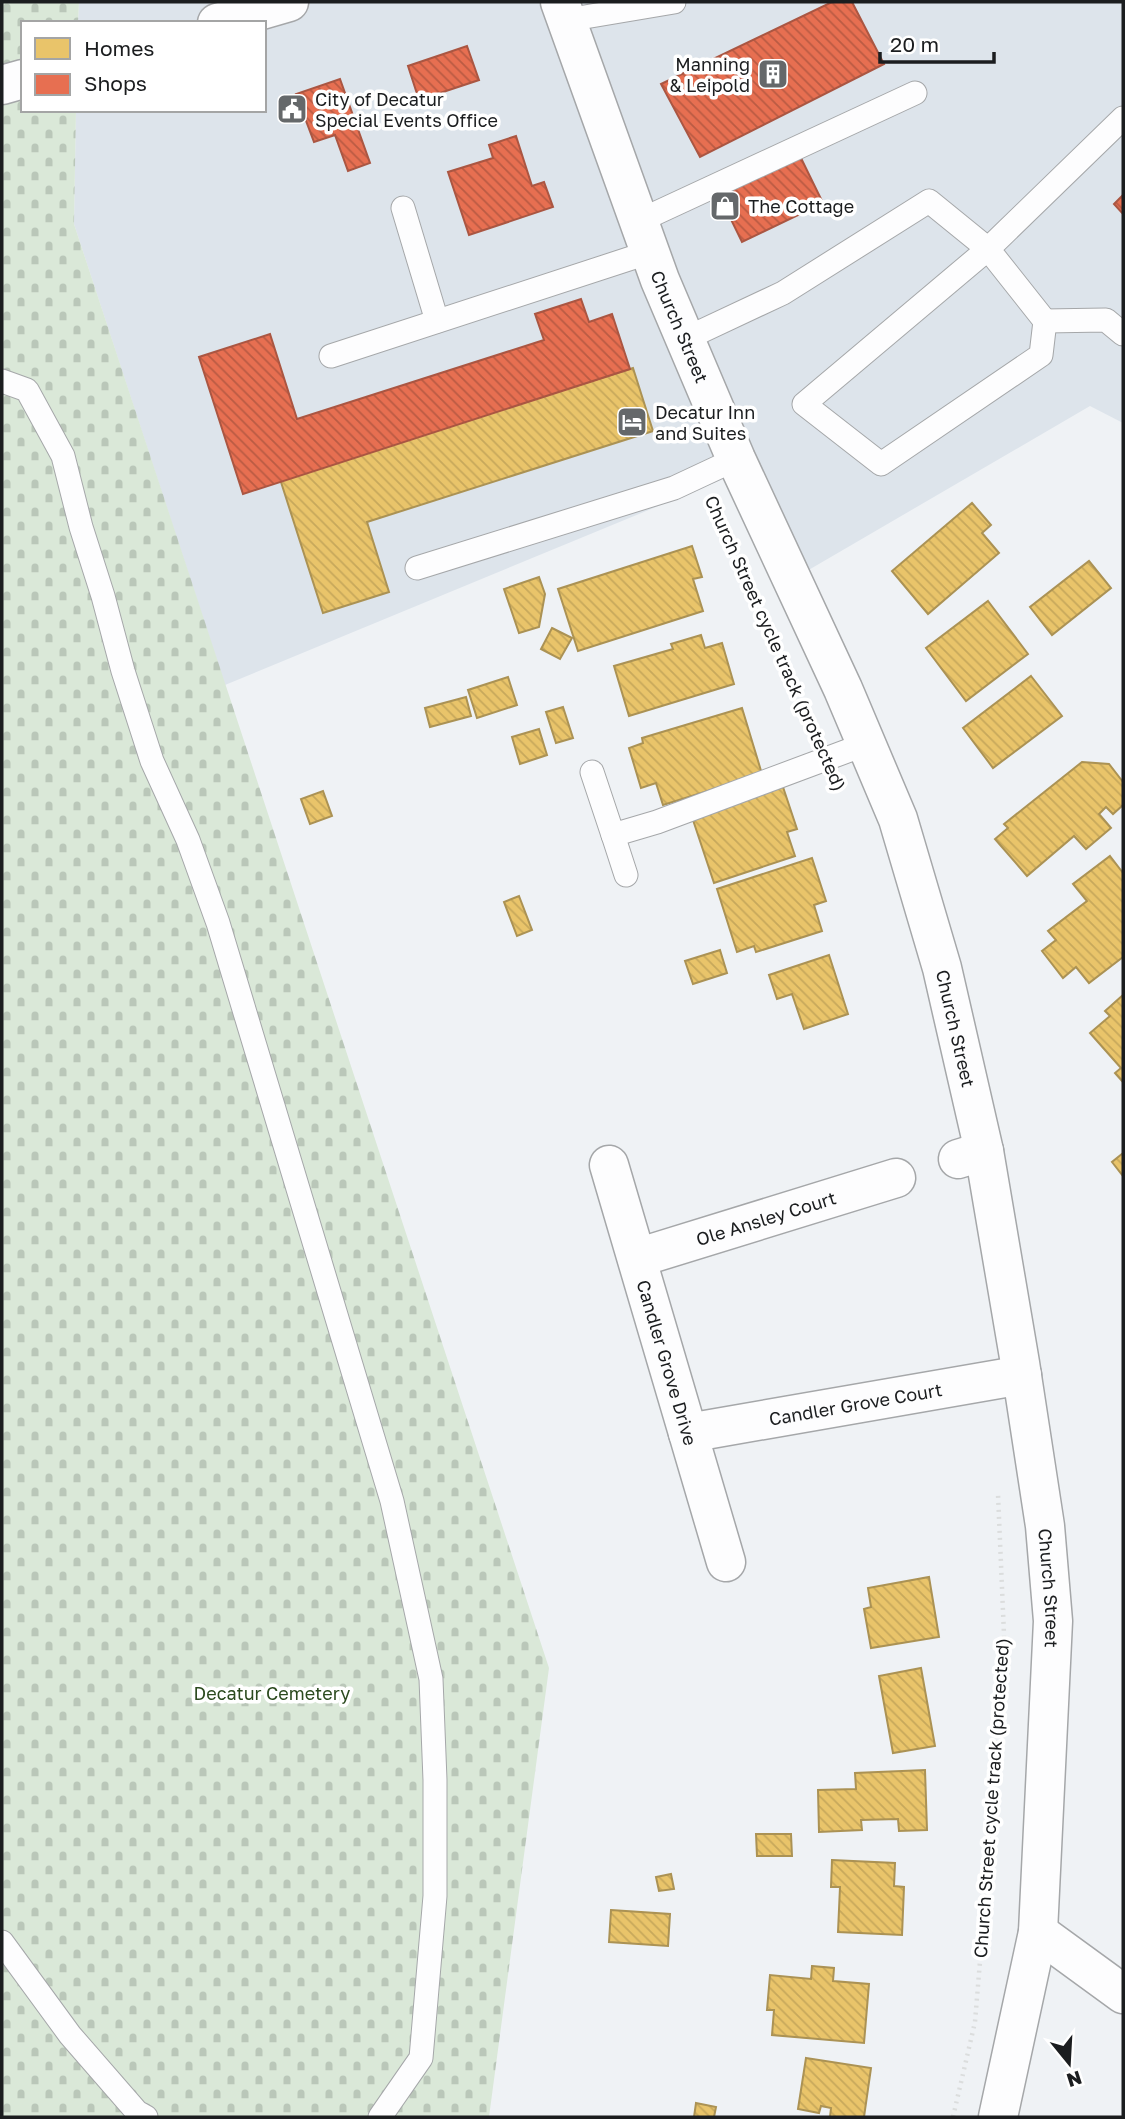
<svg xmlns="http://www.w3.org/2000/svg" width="1125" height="2119" font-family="'Golos Text',sans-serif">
<defs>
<pattern id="cemetery-stones" width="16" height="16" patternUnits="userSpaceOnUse" patternTransform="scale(1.75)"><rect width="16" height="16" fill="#dae8d8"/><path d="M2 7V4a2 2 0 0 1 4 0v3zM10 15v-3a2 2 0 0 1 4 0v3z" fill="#bac7b9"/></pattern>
<pattern id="homes-back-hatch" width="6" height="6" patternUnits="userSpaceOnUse" patternTransform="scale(1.75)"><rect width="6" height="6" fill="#e9c46a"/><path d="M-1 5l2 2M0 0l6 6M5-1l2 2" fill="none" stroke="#c7a85b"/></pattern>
<pattern id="shops-back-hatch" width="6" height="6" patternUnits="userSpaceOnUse" patternTransform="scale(1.75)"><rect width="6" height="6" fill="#e76f51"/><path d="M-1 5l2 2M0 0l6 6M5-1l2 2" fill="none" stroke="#ba5b43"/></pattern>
</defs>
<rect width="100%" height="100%" fill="#eff2f5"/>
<path fill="#dde4eb" d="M79,2H1123V423L1090,406L788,582L731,476L225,685L74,224L76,110H264V23H78Z"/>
<path fill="url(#cemetery-stones)" d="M2,2H79L78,23H23V110H76L74,224L549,1668L489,2117H2Z"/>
<g fill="url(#homes-back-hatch)" stroke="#ab9254" stroke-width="2">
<path d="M633,368L653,431L367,522L389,592L323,613L280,479Z"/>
<path d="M972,503L991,525L982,533L999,553L928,614L892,571Z"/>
<path d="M692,546L702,577L693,579L703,611L578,651L558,589Z"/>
<path d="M1089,561L1111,588L1052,635L1030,607Z"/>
<path d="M539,577L545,594L539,627L519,633L504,589Z"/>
<path d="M988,601L1028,654L966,701L926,648Z"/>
<path d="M552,628L572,638L560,659L541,649Z"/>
<path d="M701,635L705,648L722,643L734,684L629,716L614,666L673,649L671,644Z"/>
<path d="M1031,676L1062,716L993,768L963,728Z"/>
<path d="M508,677L517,705L477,718L468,690Z"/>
<path d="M466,697L471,716L430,727L425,708Z"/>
<path d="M563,707L573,738L556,743L546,712Z"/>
<path d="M742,708L762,774L663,805L656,783L641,788L629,748L643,743L642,738Z"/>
<path d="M539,729L547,755L520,764L512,737Z"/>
<path d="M1082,762L1109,764L1123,782V805L1113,814L1106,807L1099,814L1111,828L1086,849L1074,836L1027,876L995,839L1008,828L1004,824Z"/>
<path d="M783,787L797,829L787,832L795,856L714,883L692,817Z"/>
<path d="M323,791L332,816L310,824L301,799Z"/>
<path d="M1110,856L1123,873V957L1089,983L1076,967L1063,978L1042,951L1056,940L1048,931L1087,901L1073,884Z"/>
<path d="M812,858L826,901L814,905L822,931L756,952L754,946L737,952L717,889Z"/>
<path d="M519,896L532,930L517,936L504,902Z"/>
<path d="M720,950L727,973L693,984L685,961Z"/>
<path d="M829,955L848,1014L804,1029L792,994L777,999L769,975Z"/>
<path d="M1123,995V1082L1115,1073L1121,1068L1090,1033L1110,1016L1105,1011Z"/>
<path d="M1123,1153V1176L1112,1162Z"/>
<path d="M929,1577L939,1637L871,1648L864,1609L871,1607L868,1588Z"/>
<path d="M921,1668L935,1746L893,1753L879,1676Z"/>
<path d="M925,1770L927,1830L899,1831L898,1819L861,1820L862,1830L819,1832L818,1790L856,1789L855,1773Z"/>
<path d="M756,1834H791L792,1856H757Z"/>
<path d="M832,1860L895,1863L894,1886L904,1887L902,1935L838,1932L840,1887H831Z"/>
<path d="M671,1874L674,1889L659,1891L656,1877Z"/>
<path d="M611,1910L670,1914L668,1946L609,1942Z"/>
<path d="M812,1966L834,1968L833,1981L869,1984L864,2043L772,2035L774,2010H767L770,1975L811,1979Z"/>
<path d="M806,2058L871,2068L864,2117H830L831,2108L821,2106L819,2113L798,2109Z"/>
<path d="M696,2103L716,2107L714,2117H694Z"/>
</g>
<g fill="url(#shops-back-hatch)" stroke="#aa5642" stroke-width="2">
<path d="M832,2H852L884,64L700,157L661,84Z"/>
<path d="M467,46L479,80L419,100L408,66Z"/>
<path d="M340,79L370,163L348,171L335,135L314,142L296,94Z"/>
<path d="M516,136L532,186L544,182L553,207L469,235L448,172L493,158L489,145Z"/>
<path d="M799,154L823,203L742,242L721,199L732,194L729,186Z"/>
<path d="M1123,195V214L1114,204Z"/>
<path d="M581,299L589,322L612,314L630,369L243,494L199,357L270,334L297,419L544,340L535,314Z"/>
</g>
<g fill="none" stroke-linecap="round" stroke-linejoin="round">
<g stroke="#a5a7a9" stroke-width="25">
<g id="service">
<path d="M567,20L674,2"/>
<path d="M403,208L437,321"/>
<path d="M639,221L915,93"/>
<path d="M1045,321L1106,320L1123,334"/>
<path d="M685,339L783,293L929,201L988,249L1045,321L1041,355L881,464L804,404L988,249L1123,118"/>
<path d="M331,356L650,252"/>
<path d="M2,381L27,390L63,456L81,527L103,596L123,671L152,761L188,840L218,923L392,1501L431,1679L435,1780V1896L421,2058L380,2117"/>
<path d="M417,568L674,488L736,459"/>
<path d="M592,772L613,835L657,822L866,744"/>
<path d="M613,835L626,875"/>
<path d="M2,1942L70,2035L137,2112L146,2117"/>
</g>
</g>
<g stroke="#a5a7a9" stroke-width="41">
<g id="minor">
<path d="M217,23L289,2"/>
<path d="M2,85L23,79"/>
<path d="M958,1159L984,1151"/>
<path id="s1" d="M609,1165L726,1562"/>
<path id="s2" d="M637,1258L896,1178"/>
<path id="s3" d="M688,1433L1022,1375"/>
<path d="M1038,1932L1123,1994"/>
</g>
</g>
<g stroke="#a5a7a9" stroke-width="41">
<g id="secondary">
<path id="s4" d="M560,2L660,280L736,459L843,689L898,819L942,968L984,1151L1020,1363L1045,1526L1053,1621L1038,1932L998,2117"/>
</g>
</g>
<path stroke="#dbdddd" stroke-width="4.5" stroke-dasharray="2 5" stroke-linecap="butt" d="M953,2117L975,2022L1005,1658L998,1494"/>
<use href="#service" stroke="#fdfdfe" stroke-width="23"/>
<use href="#minor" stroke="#fdfdfe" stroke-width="38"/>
<use href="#secondary" stroke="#fdfdfe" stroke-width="38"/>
</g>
<defs>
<g id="building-square" transform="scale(1.575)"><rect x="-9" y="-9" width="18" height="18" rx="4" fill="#65686a" stroke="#fff"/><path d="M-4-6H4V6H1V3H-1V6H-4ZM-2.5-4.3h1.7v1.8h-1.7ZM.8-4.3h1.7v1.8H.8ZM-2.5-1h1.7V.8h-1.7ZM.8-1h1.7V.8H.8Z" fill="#fff"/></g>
<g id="civic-square" transform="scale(1.575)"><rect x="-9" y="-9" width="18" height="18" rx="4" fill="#65686a" stroke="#fff"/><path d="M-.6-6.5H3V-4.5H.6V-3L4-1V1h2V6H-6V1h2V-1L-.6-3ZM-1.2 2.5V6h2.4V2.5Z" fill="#fff"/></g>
<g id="shop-square" transform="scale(1.575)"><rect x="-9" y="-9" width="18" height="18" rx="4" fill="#65686a" stroke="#fff"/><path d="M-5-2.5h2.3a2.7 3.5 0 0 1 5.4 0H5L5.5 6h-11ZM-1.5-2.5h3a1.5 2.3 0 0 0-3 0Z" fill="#fff"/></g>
<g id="hotel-square" transform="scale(1.575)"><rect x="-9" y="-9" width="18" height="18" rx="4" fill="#65686a" stroke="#fff"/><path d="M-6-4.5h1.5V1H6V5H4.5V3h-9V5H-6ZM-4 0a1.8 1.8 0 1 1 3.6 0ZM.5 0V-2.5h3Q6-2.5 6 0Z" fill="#fff"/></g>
</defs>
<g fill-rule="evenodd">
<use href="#building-square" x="773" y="74"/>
<use href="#civic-square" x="292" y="109"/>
<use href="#shop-square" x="725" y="206"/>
<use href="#hotel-square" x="632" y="422"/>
</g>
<g text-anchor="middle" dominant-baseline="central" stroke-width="7" stroke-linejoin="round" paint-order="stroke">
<g font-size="18" fill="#1b1d1f" stroke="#fff" text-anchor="start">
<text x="750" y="64" text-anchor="end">Manning<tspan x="750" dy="21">&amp; Leipold</tspan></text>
<text x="315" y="99">City of Decatur<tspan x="315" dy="21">Special Events Office</tspan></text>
<text x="748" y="206">The Cottage</text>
<text x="655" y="412">Decatur Inn<tspan x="655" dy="21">and Suites</tspan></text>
</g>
<g font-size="18" fill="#1b1d1f" stroke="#fff">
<text stroke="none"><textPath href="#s4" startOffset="346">Church Street</textPath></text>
<text transform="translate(776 643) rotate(66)">Church Street cycle track (protected)</text>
<text stroke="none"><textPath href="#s4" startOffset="1102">Church Street</textPath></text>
<text stroke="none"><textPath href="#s2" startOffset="135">Ole Ansley Court</textPath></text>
<text stroke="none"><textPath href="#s1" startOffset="206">Candler Grove Drive</textPath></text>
<text stroke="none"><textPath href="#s3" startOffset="170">Candler Grove Court</textPath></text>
<text stroke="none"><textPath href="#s4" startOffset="1670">Church Street</textPath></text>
<text transform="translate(991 1798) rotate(-86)">Church Street cycle track (protected)</text>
</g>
<g font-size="18" fill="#2b4a1e" stroke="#fff">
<text x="272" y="1693">Decatur Cemetery</text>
</g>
</g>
<rect width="1125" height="2119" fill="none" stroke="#1b1d1f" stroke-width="7"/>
<rect x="21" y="21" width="245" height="91" fill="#ffffff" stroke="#a4a5a5" stroke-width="2"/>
<rect x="35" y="38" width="35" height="21" fill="#e9c46a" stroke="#a4a5a5" stroke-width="2"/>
<text x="84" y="56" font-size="21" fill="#1b1d1f">Homes</text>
<rect x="35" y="74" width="35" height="21" fill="#e76f51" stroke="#a4a5a5" stroke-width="2"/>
<text x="84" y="91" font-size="21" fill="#1b1d1f">Shops</text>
<g transform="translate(1069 2063) rotate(162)" stroke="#ffffff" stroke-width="5" paint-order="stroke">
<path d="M0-5L12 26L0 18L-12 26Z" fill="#1b1d1f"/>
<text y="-10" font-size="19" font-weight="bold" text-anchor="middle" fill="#1b1d1f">N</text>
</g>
<path d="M880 52v10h114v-10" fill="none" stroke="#1b1d1f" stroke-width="3.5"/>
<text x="890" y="52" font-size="21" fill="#1b1d1f" stroke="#ffffff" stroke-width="5" paint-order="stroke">20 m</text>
</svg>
